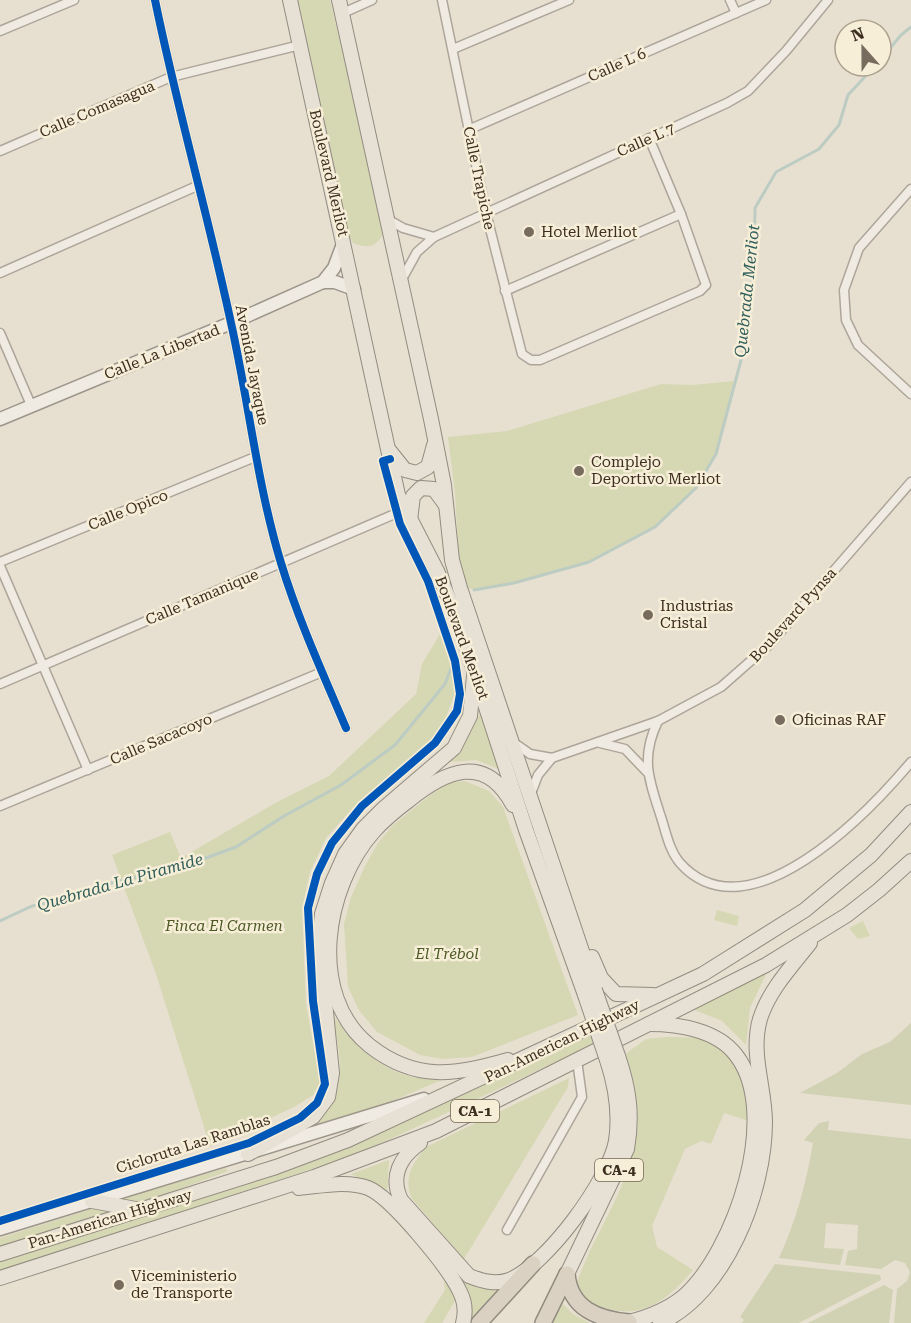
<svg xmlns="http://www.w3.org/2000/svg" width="911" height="1323" font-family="'Roboto Serif',serif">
<rect width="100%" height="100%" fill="#e7e0d1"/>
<g fill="#d6d7b3">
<path d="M298,0H330L385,230C377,246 371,250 353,243L348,235Z"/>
<path d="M734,381L716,454L696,488L655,527L589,562L514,583L474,590L466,587L459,561L455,493L448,437L507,431L661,384L693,385Z"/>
<path d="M440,634L450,663L455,693L446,717L431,739L358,802L326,838L310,872L302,908L306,1004L320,1082L313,1095L294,1107L210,1146L156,974L112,855L170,832L181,858L277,802L329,776L416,694L422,664Z"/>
<path d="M480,713L504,771L476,760L450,762L468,737Z"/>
<path d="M465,781L489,791L503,807L578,1015L472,1057L443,1059L420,1055L377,1032L359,1010L348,987L344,924L351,897L365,866L378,843L392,826L424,800L447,783Z"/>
<path d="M717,910L739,916L737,926L714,920Z"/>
<path d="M863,921L870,936L858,939L849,928Z"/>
<path d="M768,970L750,1008L746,1045L722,1021L692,1009Z"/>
<path d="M333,1016C353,1040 376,1068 409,1076C420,1079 434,1077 446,1078L376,1108L307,1130C351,1095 341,1066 333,1016Z"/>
<path d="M593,1034L597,1043L358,1154L0,1271V1261L360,1142Z"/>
<path d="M666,1037C676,1037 688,1037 699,1038C738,1045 746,1088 749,1121L724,1113L711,1144L701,1141L685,1149L652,1226L657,1247L693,1270C659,1310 633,1323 584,1300L577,1282C597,1227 636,1179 638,1118C638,1098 629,1075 624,1055L646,1039Z"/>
<path d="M569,1078L568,1087L464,1259L412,1199C403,1178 412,1164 426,1147Z"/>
<path d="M389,1160L387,1193L351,1174Z"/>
<path d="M226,1168L228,1171L140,1204L117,1200Z"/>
<path d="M98,1207L113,1213L0,1248V1238Z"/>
<path d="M443,1270L456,1299L442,1323H424L445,1290Z"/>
<path d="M459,1277L478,1288L499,1291L472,1320L469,1297Z"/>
<path d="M561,1302L573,1314L590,1323H549Z"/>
</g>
<g fill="#d1d1b3">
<path d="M911,1023V1105L800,1093L837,1073L862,1054L890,1042Z"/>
<path d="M829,1121L828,1130L911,1139V1323H894L897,1289L907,1281L910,1272L905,1263L895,1260L881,1269L845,1265L848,1251L857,1249L858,1225L826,1223L824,1248L844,1249L840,1265L779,1258C796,1221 806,1184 813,1143L804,1140L819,1123Z"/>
<path d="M775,1264L880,1275L881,1280L799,1323H742L744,1320L740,1317Z"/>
<path d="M884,1285L893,1290L889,1323H808Z"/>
</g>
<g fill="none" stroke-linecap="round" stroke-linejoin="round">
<g stroke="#bcccc2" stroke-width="3">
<path d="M881,59L901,35L911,27"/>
<path d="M474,590L514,583L589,562L655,527L696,488L716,454L745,345L754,259L755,208L776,172L819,149L839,125L848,95L875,66"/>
<path d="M0,921L32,906L77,897L107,884L181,867L236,847L284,816L341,785L395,745L445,684L454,660"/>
</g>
<g stroke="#ada599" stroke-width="11">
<g id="street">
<path d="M155,0C177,108 208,215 231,323C249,403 257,484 281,563C298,619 323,674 346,728"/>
<path d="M442,0L486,213L522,354L531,360H540L700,291L706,285L681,214L649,138"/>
<path d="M730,0L736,13"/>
<path d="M343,13L372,0"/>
<path d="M0,31L74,0"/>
<path d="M453,49L569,0"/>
<path d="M468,130L766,0"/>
<path d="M0,151L171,77L300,45"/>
<path d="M911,189L859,248L844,290L846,320L858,345L911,394"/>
<path d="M389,220L403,228L434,237"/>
<path d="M0,273L197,186"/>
<path d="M402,279L417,252L434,237L727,103L748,91L786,51L828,0"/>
<path d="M505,291L681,214"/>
<path d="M0,333L31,405"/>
<path d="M0,562L255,457"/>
<path d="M0,566L88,770"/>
<path d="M0,684L404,510"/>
<path d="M658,721C640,758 649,780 661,817C666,832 669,850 680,863C748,939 868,813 911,762"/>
<path d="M513,742L530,754L552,758L658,721L721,687L770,644L911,482"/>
<path d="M600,743L625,749L647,772"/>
<path d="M530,796L538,775L552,758"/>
<path d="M0,806L322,672"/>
<path d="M507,1230L582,1097L577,1060"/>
</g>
</g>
<g stroke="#9c958a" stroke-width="15">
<g id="secondary">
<path d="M323,282H335L354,289"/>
<path d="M0,419L231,323L323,282L334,268L343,244"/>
<path d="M0,1229L424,1099"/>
</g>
</g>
<g stroke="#928b80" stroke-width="16">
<g id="primary">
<path d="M290,0L398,495L437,571L456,615L526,830L585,995"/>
<path d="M339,0L431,419L444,485L452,560L460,588L595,990"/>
<path d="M389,450L405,470L417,473L428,467L434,445"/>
<path d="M410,520L413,496L421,488L434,489L445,504"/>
<path d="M592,957L601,978L616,994L653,995"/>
<path d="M508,1060C455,1075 416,1082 370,1046C306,995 325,886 374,831C384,820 396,810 408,801C445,771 485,752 513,805"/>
<path d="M420,1143C400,1157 390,1177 401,1200L469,1276C482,1281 495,1285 509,1280C546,1266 609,1180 616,1141C620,1114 616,1087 607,1060"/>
<path d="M248,1154L313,1117L328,1097L332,1073L319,941L322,914L332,883L345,854L363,829L384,808L454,748L470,716L474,676"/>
<path d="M299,1188C321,1186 347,1180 368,1188C391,1197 449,1268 460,1292C465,1302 466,1312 463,1323"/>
<path d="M92,1201L136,1209"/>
<path d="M0,1254L276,1167L348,1140L703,974L805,910L871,855L911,812"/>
<path d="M567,1274L627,1149C633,1115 629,1088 618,1056"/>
<path d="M0,1278L314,1177L436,1131L766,965L847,915L879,890L911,861"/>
<path d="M629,1322C649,1317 667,1310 683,1297C734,1253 782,1114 736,1055C717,1030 679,1024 649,1024"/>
<path d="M660,1323C726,1293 765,1192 765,1122C765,1087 750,1054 760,1019C769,990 792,966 810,943"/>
</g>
</g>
<g stroke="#928b80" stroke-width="18">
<g id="highway">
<path d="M567,1274C570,1309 598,1319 629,1322"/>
<path d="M479,1323L533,1264"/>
<path d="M543,1323L567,1274"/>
</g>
</g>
<use href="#street" stroke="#efebe3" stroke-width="8"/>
<use href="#secondary" stroke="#efebe3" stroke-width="12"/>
<use href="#primary" stroke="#e6e1d4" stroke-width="14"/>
<use href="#highway" stroke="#dad1c2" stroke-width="15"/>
<g stroke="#928b80" stroke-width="16" stroke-linecap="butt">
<g id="primary-bridge">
<path d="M595,990L618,1056"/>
<path d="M585,995L607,1060"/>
</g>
</g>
<use href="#primary-bridge" stroke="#e6e1d4" stroke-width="14"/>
<g stroke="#f7eed8" stroke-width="11">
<g id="cycleway">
<path d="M155,0C177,108 208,215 231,323C249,403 257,484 281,563C298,619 323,674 346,728"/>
<path d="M0,1221L249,1143L300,1118L317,1103L325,1084L313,1001L308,908L317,874L332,843L362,806L435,743L457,711L460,694L455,661L428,581L400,524L383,461L390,459"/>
</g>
</g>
<use href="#cycleway" stroke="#0057b8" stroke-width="8"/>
</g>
<g fill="#786c5e" stroke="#f7eed8" stroke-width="2">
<circle cx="529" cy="232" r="6"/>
<circle cx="579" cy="471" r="6"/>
<circle cx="648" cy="615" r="6"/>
<circle cx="780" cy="720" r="6"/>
<circle cx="119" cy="1285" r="6"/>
</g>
<g text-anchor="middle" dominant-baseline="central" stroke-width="5" stroke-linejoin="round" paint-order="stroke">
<g fill="#f7eed8" stroke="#756857" stroke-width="1.5">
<rect x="451" y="1100" width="48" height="22" rx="4.5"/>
<rect x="595" y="1159" width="48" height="22" rx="4.5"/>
</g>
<g font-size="14" font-weight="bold" fill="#3d2e20">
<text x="475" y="1111">CA-1</text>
<text x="619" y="1170">CA-4</text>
</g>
<g font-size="15" fill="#3d2e20" stroke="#f7eed8">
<text transform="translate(617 65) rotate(-24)">Calle L 6</text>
<text transform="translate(97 109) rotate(-23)">Calle Comasagua</text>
<text transform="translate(646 140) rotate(-24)">Calle L 7</text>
<text transform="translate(329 173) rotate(77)">Boulevard Merliot</text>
<text transform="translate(479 178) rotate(78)">Calle Trapiche</text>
<text transform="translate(162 352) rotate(-22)">Calle La Libertad</text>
<text transform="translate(252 365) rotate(79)">Avenida Jayaque</text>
<text transform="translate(128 510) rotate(-22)">Calle Opico</text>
<text transform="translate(202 597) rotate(-23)">Calle Tamanique</text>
<text transform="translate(793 615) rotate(-48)">Boulevard Pynsa</text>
<text transform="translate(462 638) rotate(70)">Boulevard Merliot</text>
<text transform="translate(161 739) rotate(-23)">Calle Sacacoyo</text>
<text transform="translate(562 1041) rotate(-26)">Pan-American Highway</text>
<text transform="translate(193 1144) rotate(-18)">Cicloruta Las Ramblas</text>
<text transform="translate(110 1219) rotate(-17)">Pan-American Highway</text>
</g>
<g font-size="15" fill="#3d2e20" stroke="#f7eed8" text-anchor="start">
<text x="541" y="232">Hotel Merliot</text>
<text x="591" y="462">Complejo<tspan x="591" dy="17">Deportivo Merliot</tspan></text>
<text x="660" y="606">Industrias<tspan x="660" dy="17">Cristal</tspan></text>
<text x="792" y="720">Oficinas RAF</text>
<text x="131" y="1276">Viceministerio<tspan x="131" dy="17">de Transporte</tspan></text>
</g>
<g font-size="15" font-style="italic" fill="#4d5a26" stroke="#f7eed8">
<text x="224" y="926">Finca El Carmen</text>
<text x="447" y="954">El Trébol</text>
</g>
<g font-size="16" font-style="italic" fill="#2f5d5a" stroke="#f7eed8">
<text transform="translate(747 291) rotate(-84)">Quebrada Merliot</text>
<text transform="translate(120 882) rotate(-16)">Quebrada La Piramide</text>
</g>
</g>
<g transform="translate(863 48) rotate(339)"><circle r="28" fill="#f7eed8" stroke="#ada18e" stroke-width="1.5"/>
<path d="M0-4.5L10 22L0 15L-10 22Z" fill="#786c5e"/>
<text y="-9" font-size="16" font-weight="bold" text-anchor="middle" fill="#3d2e20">N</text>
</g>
</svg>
